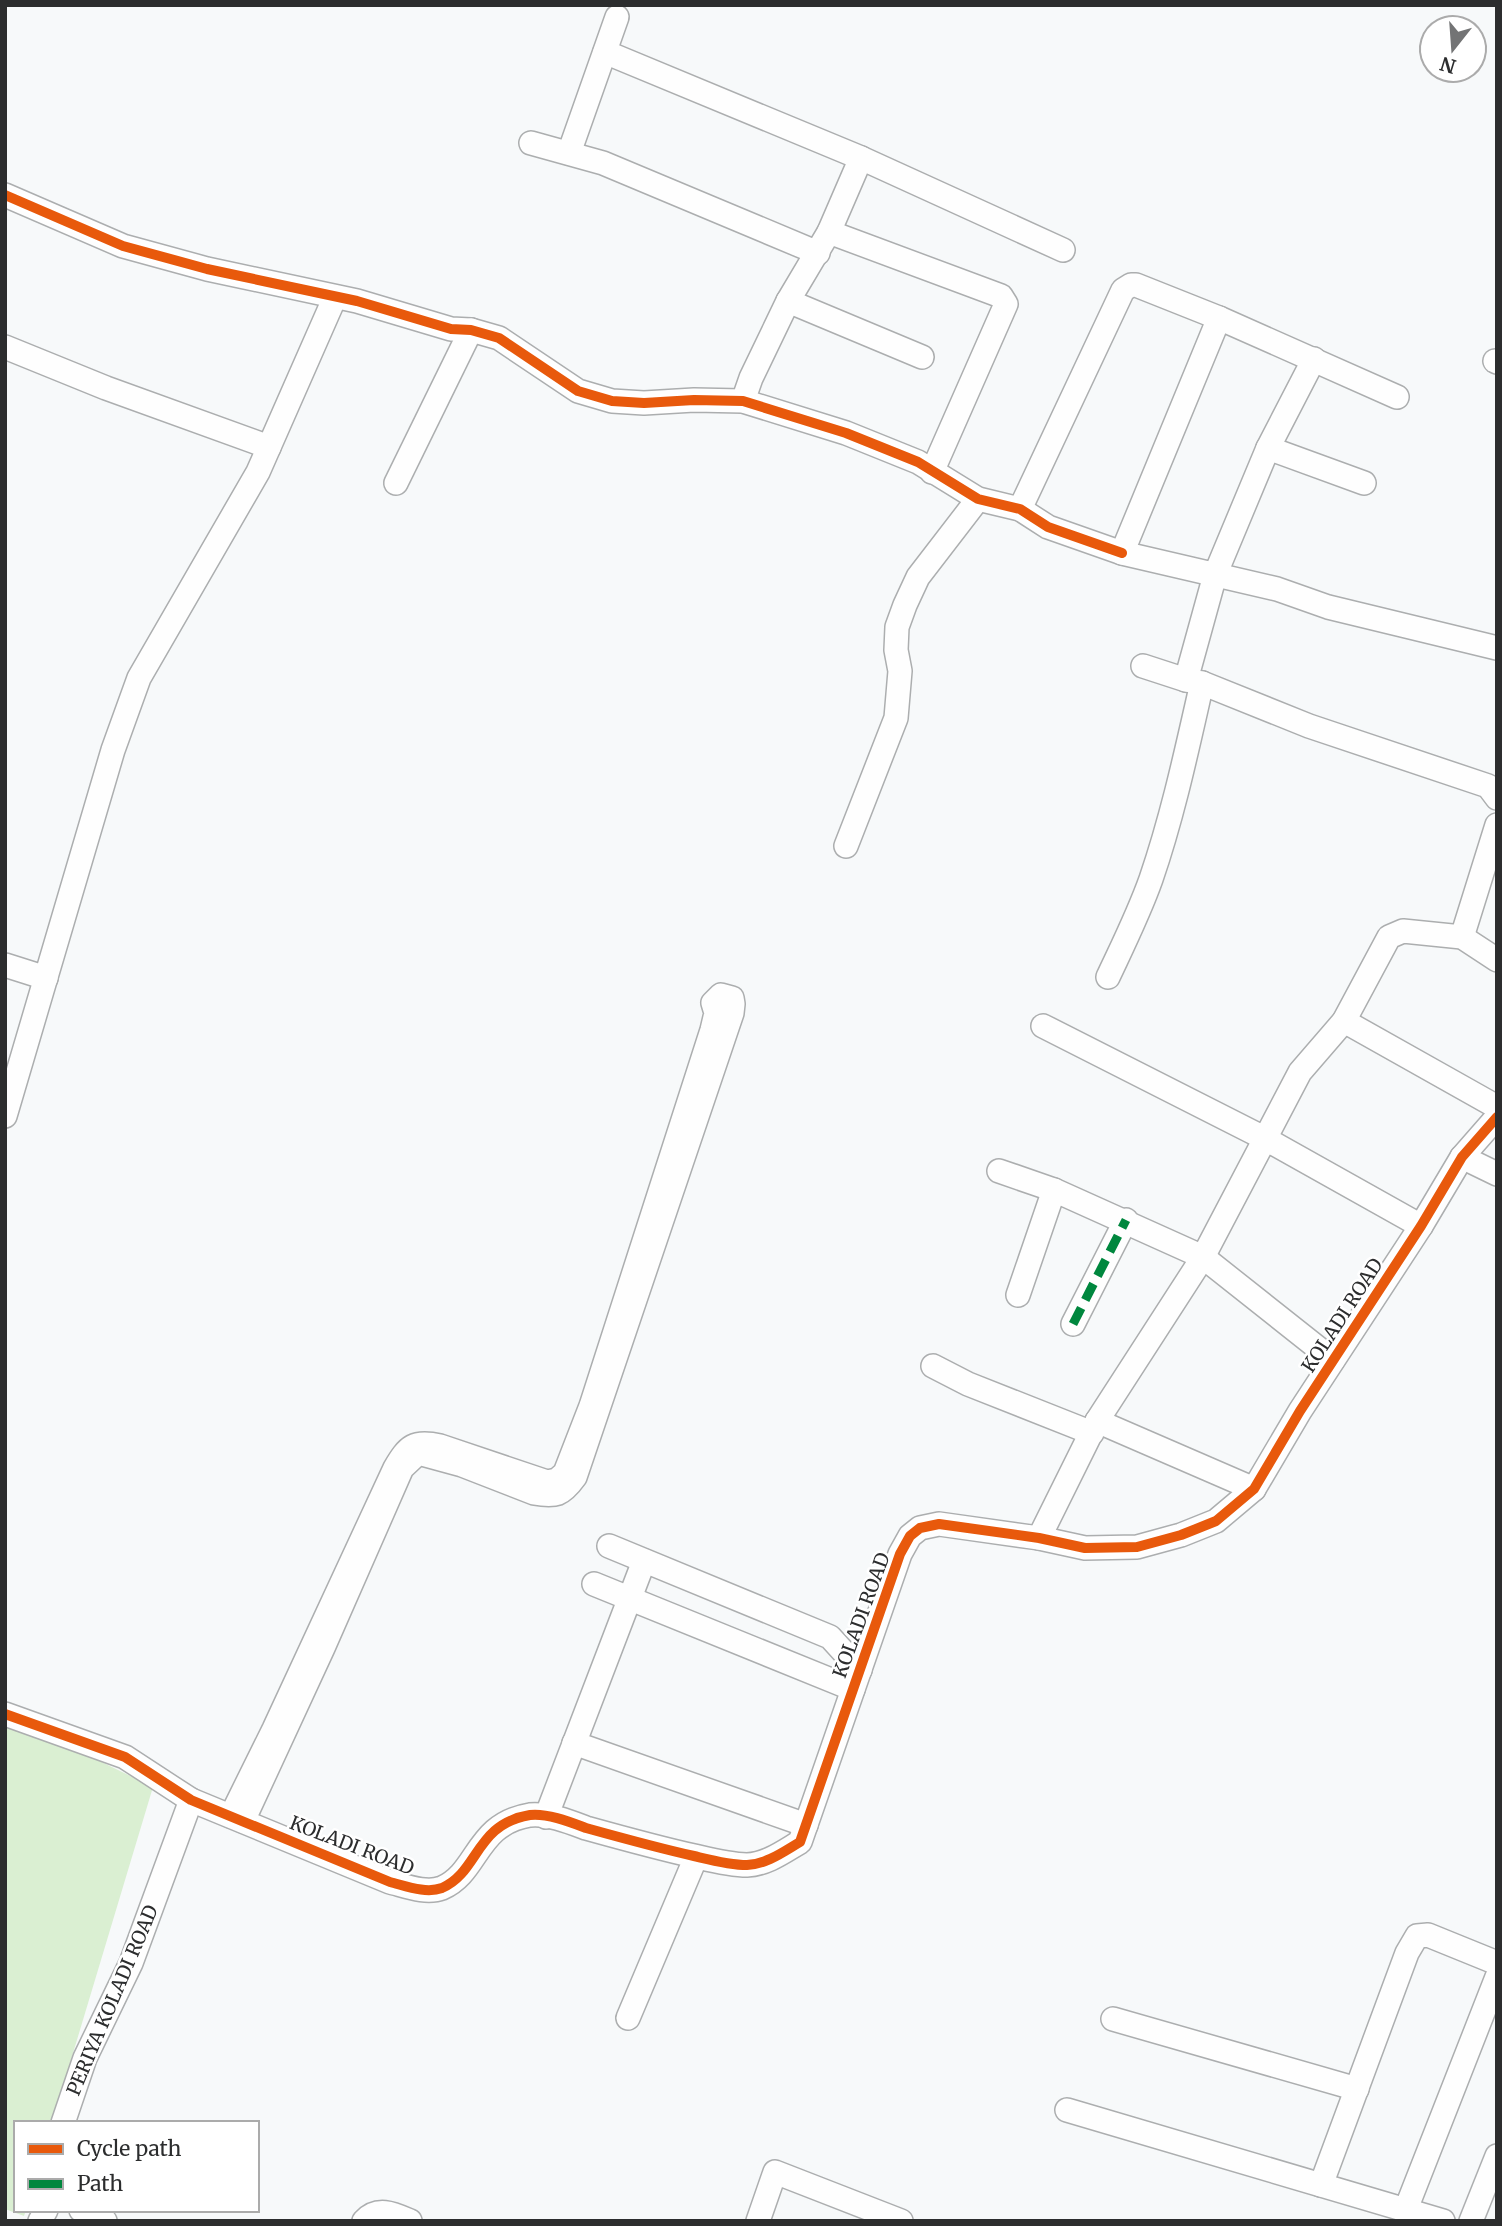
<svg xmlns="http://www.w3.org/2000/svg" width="1502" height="2226" font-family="Merriweather,serif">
<rect width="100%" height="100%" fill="#f7f9fa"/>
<path fill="#daefd2" d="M5,1715L153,1787L52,2123H16V2210H26L24,2216L5,2209Z"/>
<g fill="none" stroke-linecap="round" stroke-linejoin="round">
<g stroke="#acaeaf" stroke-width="26">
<g id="minor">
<path d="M605,52L861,158L1063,250"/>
<path d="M531,143L603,163L818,253"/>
<path d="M569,153L617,17"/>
<path d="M5,195L123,246L207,269L357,301L451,329L471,330L499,338L578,391L612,401L644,403L694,400L743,401L846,433L918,462L978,499L1020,509L1048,527L1122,553"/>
<path d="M829,232L1001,296L1006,304L932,472"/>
<path d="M788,301L922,357"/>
<path d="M1219,318L1122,553L1277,589L1328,607L1497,648"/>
<path d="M5,347L106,388L269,447"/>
<path d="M1495,361L1497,362"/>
<path d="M743,401L751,378L788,301L829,232L861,158"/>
<path d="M1268,448L1364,483"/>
<path d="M396,483L471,330"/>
<path d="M1020,509L1123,290L1131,285H1136L1219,318L1397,397"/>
<path d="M1143,666L1186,680L1202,683L1309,726L1488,786L1497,798"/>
<path d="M1186,680L1215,575L1268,448L1314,359"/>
<path d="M846,846L896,718L900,671L896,650L897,627L905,605L918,577L978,499"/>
<path d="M1462,937L1497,825"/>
<path d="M5,965L46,978"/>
<path d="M1108,977C1123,945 1139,913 1151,879C1173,815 1187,749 1202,683"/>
<path d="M1344,1021L1497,1107"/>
<path d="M1043,1026L1264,1138L1421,1226"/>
<path d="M5,1116L113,750L139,678L258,472L335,297"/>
<path d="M1462,1157L1497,1174"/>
<path d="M999,1171L1054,1190L1203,1257L1333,1360"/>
<path d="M1018,1295L1054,1190"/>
<path d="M1073,1324L1126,1220"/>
<path d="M933,1366L968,1384L1092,1433"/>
<path d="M1097,1421L1254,1489"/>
<path d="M1039,1538L1097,1421L1203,1257L1300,1072L1344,1021L1389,937L1403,931L1462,937L1497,960"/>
<path d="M609,1546L830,1637L860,1670"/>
<path d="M594,1584L853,1689"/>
<path d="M5,1714L125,1757L191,1800L390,1882C406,1886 426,1894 442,1888C479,1872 475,1824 530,1815C547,1813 570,1822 586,1828C622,1838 658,1848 694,1856C711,1860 730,1865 747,1865C767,1864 783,1852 800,1842L900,1554L910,1536L920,1528L939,1524L1039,1538L1085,1548L1137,1547L1181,1535L1216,1521L1254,1489L1300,1411L1421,1226L1462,1157L1497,1117"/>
<path d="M574,1743L806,1825"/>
<path d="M231,1816L274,1729L395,1468C408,1446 414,1440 440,1446L547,1482L557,1480L565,1473L591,1406L712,1030L716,1013L713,1003L721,995L732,998L733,1004L732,1013L575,1477C562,1495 556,1497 534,1493L462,1465L418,1453L402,1468L323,1648L243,1821"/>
<path d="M546,1817L644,1561"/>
<path d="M628,2018L696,1857"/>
<path d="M1113,2019L1357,2089"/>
<path d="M1067,2110L1443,2221"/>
<path d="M63,2123L85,2058L131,1963L191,1800"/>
<path d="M1321,2185L1407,1953L1417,1936L1428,1935L1497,1963"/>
<path d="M1406,2209L1497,1977"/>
<path d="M81,2210L105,2221"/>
<path d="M40,2221L46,2210"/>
<path d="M364,2221C378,2206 394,2214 410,2221"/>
<path d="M758,2221L775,2172L901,2221"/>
<path d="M1471,2221L1497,2156"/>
</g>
</g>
<use href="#minor" stroke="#fefefe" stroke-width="23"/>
<path stroke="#00873e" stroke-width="9" stroke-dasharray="18 9" stroke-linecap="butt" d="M1073,1324L1126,1220"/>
<g stroke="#fff" stroke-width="15">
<g id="cycleway">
<path d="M5,195L123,246L207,269L357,301L451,329L471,330L499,338L578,391L612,401L644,403L694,400L743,401L846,433L918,462L978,499L1020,509L1048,527L1122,553"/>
<path d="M5,1714L125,1757L191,1800L390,1882C406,1886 426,1894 442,1888C479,1872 475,1824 530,1815C547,1813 570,1822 586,1828C622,1838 658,1848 694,1856C711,1860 730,1865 747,1865C767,1864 783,1852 800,1842L900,1554L910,1536L920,1528L939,1524L1039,1538L1085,1548L1137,1547L1181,1535L1216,1521L1254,1489L1300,1411L1421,1226L1462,1157L1497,1117"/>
</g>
</g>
<use href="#cycleway" stroke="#e8590c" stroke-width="10"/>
</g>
<g text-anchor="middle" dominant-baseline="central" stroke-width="5" stroke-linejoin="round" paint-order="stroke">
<g font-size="19" fill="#2c2d2e" stroke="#fff">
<text transform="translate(1342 1315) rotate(-57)">KOLADI ROAD</text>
<text transform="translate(861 1615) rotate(-70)">KOLADI ROAD</text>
<text transform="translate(352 1845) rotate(21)">KOLADI ROAD</text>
<text transform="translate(112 2000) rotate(-67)">PERIYA KOLADI ROAD</text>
</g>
</g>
<rect width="1502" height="2226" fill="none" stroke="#2c2d2e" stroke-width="14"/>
<rect x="14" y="2121" width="245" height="91" fill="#ffffff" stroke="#ababab" stroke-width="2"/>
<rect x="28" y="2144" width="35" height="10" fill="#e8590c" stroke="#ababab" stroke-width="2"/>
<text x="77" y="2156" font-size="21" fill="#2c2d2e">Cycle path</text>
<rect x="28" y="2179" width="35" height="10" fill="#00873e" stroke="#ababab" stroke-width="2"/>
<text x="77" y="2191" font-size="21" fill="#2c2d2e">Path</text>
<g transform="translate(1453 49) rotate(197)"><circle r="33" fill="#ffffff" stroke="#ababab" stroke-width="2"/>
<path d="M0-5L12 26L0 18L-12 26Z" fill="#737475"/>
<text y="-10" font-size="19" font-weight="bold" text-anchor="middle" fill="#2c2d2e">N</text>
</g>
</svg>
